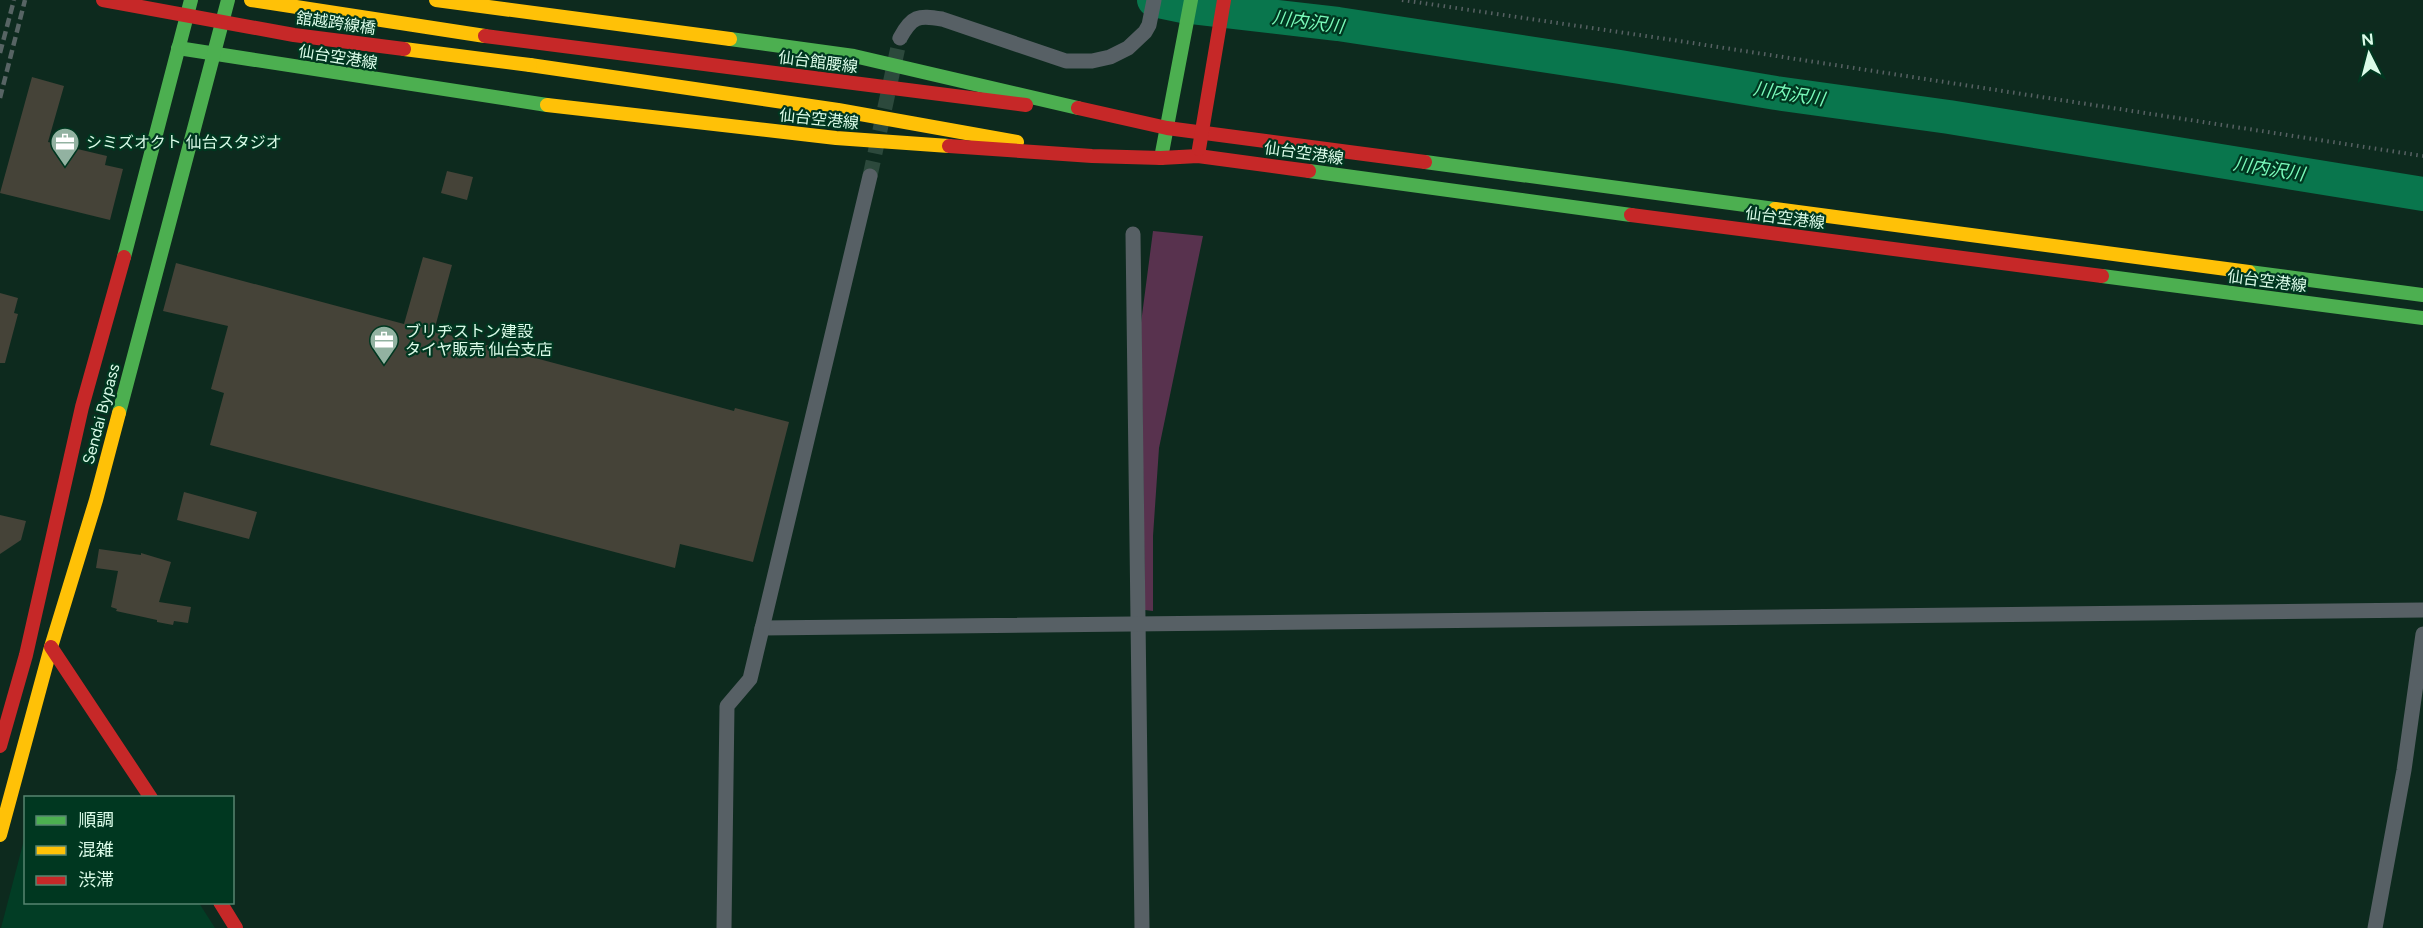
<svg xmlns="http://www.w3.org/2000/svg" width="2423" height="928" font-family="Figtree,'Noto Sans JP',sans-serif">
<rect width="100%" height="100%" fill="#0d2a1e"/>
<path fill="#023d25" d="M25,836L26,902L199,903L215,928H1Z"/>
<path fill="#58324e" d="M1153,231L1203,236L1159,448L1153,536V611L1145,610L1141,323Z"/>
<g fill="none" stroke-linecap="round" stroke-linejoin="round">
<path stroke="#09764d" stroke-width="34" d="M1154,0L1183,6L1338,24L1620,67L1776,93L1949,117L2423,194"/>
</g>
<g fill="#454338">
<path d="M32,77L64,86L48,142L107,156L105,165L123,169L110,220L0,193Z"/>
<path d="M447,171L473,177L467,200L441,193Z"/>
<path d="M423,257L452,265L434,331L734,411L735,408L789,422L753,562L680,544L675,568L210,445L224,393L211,389L228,326L163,311L176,263L404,324Z"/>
<path d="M0,293L18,298L14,313L18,314L5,363H0Z"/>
<path d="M184,492L257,512L249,539L177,520Z"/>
<path d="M0,515L26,521L21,540L0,554Z"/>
<path d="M99,549L141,555V553L171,562L159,602L191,607L188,623L174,621L173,625L157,622V620L116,611L117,609L111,607L118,571L96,568Z"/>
</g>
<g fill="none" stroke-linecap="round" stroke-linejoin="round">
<path stroke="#2c493c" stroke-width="15" stroke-dasharray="15 8" stroke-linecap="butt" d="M870,176L900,38"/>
<path stroke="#576163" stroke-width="4" stroke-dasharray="1.5 4.5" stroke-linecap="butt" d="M1402,0L1673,40L2423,156"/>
<g stroke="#576065" stroke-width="15">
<path d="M900,38C912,16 918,15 942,19L1066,61H1092L1110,57L1128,48L1145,32L1149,25L1154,0"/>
<path d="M1133,234L1142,928"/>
<path d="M762,628L2423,610"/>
<path d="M724,928L727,706L750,679L870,176"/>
<path d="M2375,928L2404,770L2423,634"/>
</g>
<g stroke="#4caf50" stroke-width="14">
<path d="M730,39L854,56L1078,108"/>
<path d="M178,48L547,105"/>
<path d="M1161,158L1191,0"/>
<path d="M1425,162L1775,209"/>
<path d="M1309,171L1631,215"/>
<path d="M124,257L191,0"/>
<path d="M2249,272L2423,295"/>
<path d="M2102,276L2423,318"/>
<path d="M119,413L228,0"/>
</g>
<g stroke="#ffc107" stroke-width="14">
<path d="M251,0L485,36"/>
<path d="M436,0L730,39"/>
<path d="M530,65L838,110L1017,142"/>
<path d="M547,105L836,138L949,146"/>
<path d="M1775,209L2249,272"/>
<path d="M0,835L51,647L96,500L119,413"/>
</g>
<g stroke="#c62828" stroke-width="14">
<path d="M485,36L1026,105"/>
<path d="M1078,108L1167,128L1425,162"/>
<path d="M949,146L1092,156L1161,158L1198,156L1309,171"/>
<path d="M1199,149L1224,0"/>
<path d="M1631,215L2102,276"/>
<path d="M51,647L151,798"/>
<path d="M0,746L26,655L82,407L124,257"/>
<path d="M220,902L236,928"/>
</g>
<g stroke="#576464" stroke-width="4.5" stroke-dasharray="9 4.5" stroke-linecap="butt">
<path d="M0,53L14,0"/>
<path d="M0,98L25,0"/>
</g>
<path stroke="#ffc107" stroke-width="14" d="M404,49L530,65"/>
<path stroke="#c62828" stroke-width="14" d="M103,0L294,35L404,49"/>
</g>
<defs>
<g id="office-pin" transform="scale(1.5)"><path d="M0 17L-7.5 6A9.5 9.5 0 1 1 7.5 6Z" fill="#92b2a1" stroke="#003720"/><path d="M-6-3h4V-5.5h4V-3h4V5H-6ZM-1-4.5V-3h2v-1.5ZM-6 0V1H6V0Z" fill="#fff"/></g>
</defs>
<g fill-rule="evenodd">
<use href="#office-pin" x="65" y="142"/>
<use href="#office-pin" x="384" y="340"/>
</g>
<g text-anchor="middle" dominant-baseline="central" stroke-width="4.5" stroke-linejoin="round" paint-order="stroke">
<g font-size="16" fill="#dafbe8" stroke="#003720">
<text transform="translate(336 23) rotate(8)">舘越跨線橋</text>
<text transform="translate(338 57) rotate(9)">仙台空港線</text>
<text transform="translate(818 62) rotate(7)">仙台館腰線</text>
<text transform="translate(819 119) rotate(6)">仙台空港線</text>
<text transform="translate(1304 153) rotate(8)">仙台空港線</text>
<text transform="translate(1785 218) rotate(7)">仙台空港線</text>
<text transform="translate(2267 281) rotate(7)">仙台空港線</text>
<text transform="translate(101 414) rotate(-75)">Sendai Bypass</text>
</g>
<g font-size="16" fill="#dafbe8" stroke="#003720" text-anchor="start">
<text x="86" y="142">シミズオクト 仙台スタジオ</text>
<text x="405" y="331">ブリヂストン建設<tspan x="405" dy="18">タイヤ販売 仙台支店</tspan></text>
</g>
<g font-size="18" font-style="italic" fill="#7afbbb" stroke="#003720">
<text transform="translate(1308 22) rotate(8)">川内沢川</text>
<text transform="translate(1789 94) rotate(9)">川内沢川</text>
<text transform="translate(2269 169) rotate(9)">川内沢川</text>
</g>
</g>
<rect x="24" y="796" width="210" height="108" fill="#003720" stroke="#578570" stroke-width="1.5"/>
<rect x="36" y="816" width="30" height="9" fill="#4caf50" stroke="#578570" stroke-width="1.5"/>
<text x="78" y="826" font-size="18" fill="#dafbe8">順調</text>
<rect x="36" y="846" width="30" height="9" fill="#ffc107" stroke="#578570" stroke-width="1.5"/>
<text x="78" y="856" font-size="18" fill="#dafbe8">混雑</text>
<rect x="36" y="876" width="30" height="9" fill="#c62828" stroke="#578570" stroke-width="1.5"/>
<text x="78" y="886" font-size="18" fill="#dafbe8">渋滞</text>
<g transform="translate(2369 54) rotate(354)" stroke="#003720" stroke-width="4.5" paint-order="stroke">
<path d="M0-4.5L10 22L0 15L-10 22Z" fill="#dafbe8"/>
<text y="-9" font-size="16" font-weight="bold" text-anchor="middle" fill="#dafbe8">N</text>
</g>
</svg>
